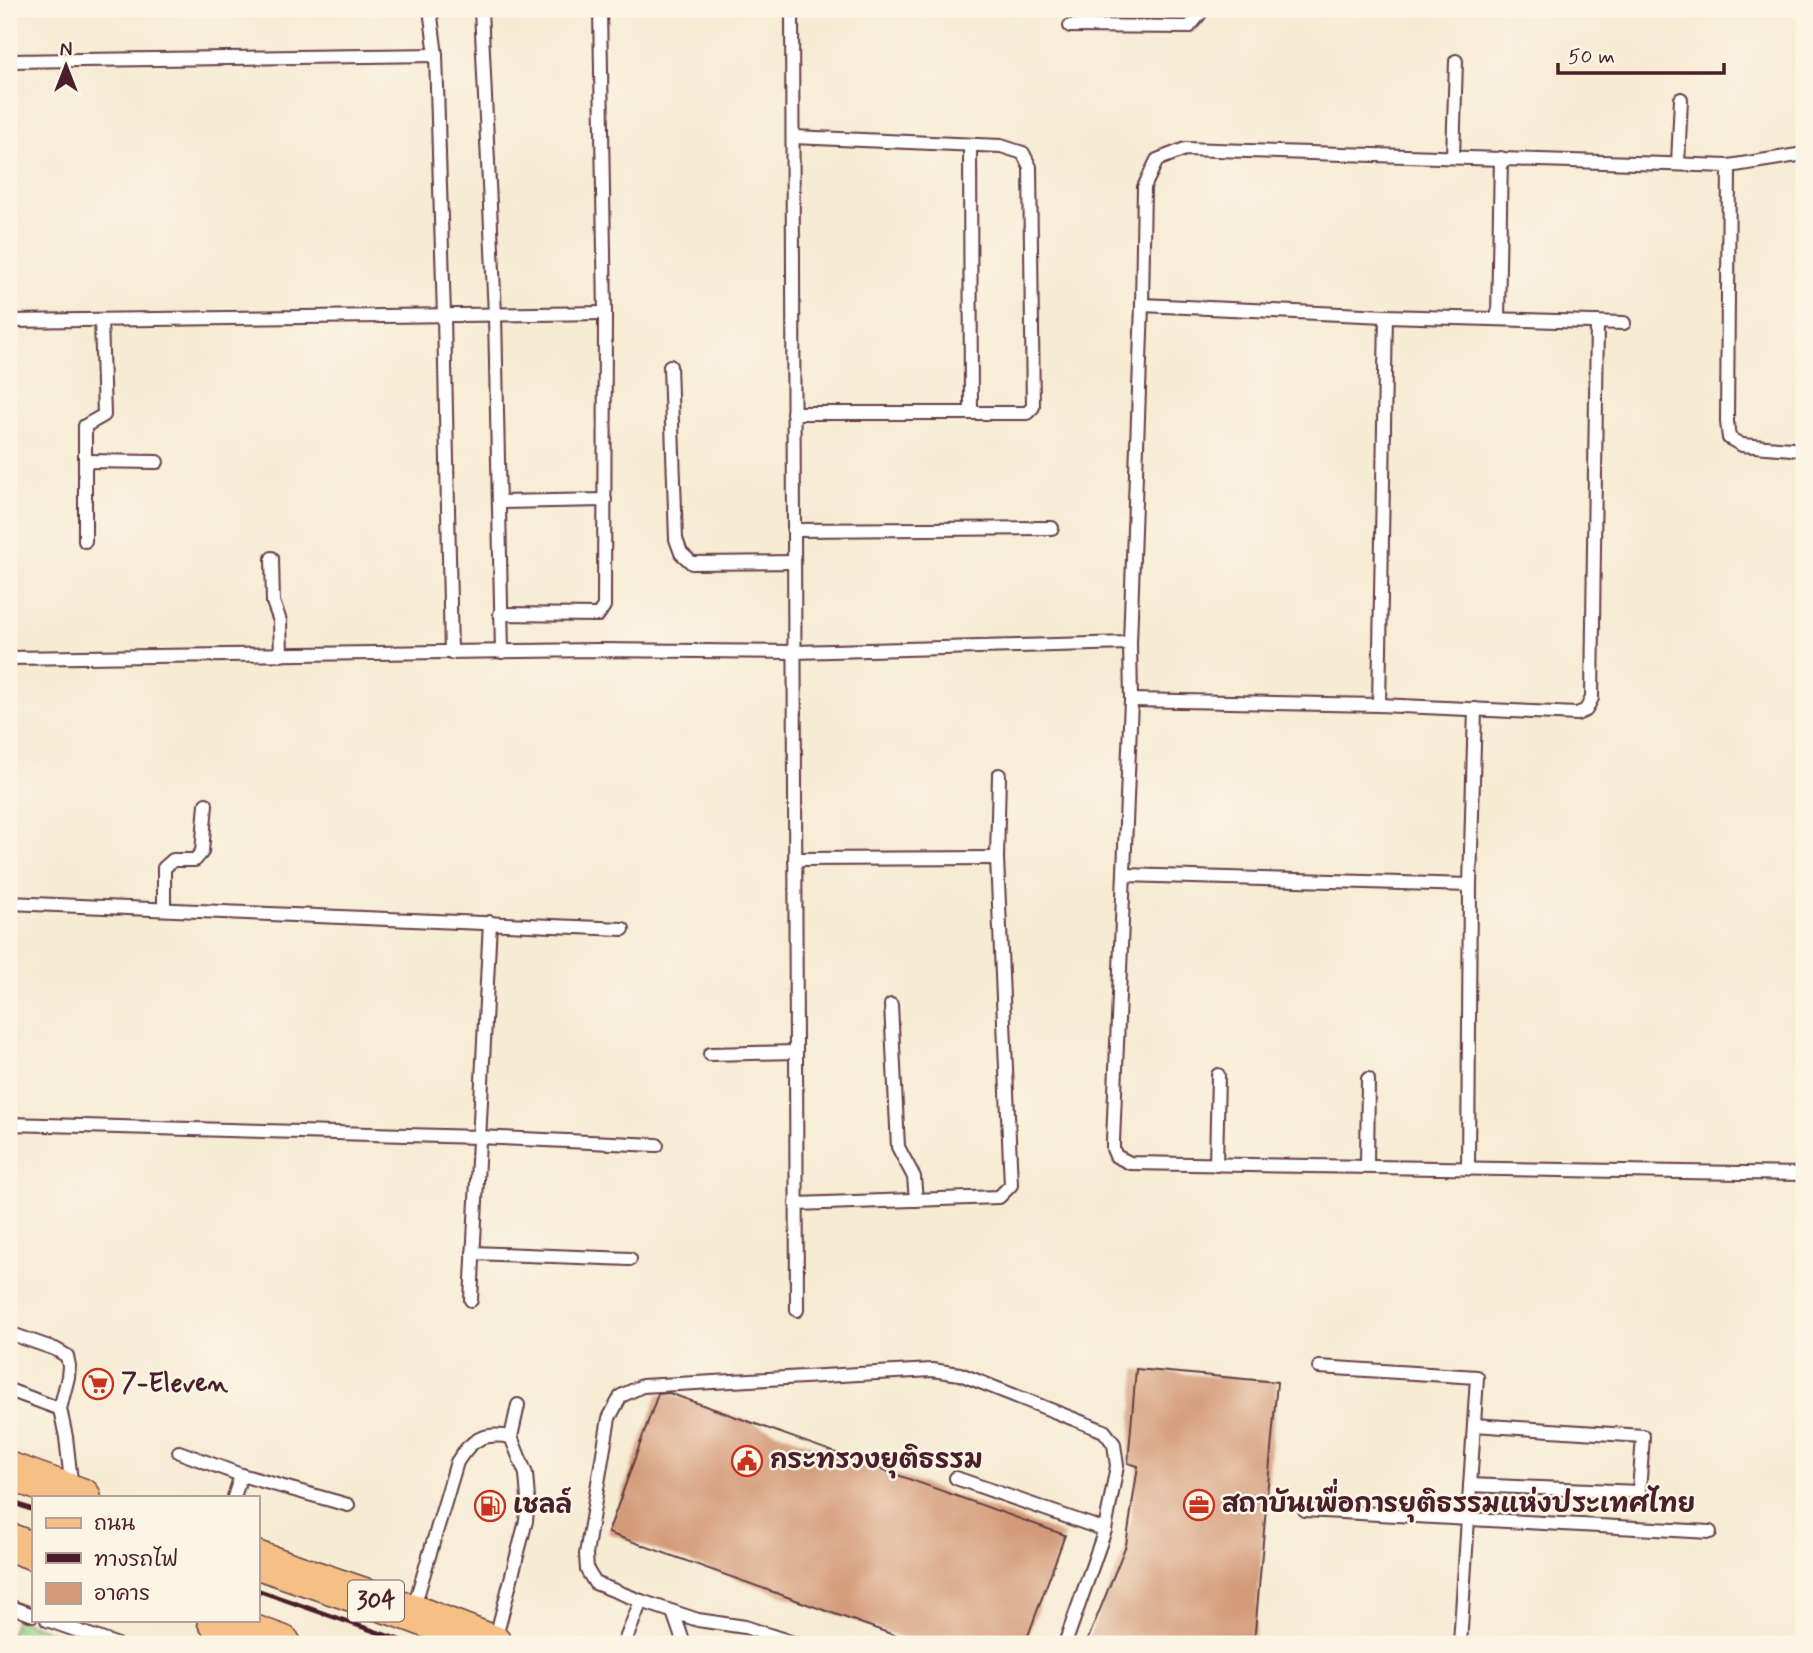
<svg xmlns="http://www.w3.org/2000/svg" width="1813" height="1653" font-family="Mynerve,'Playpen Sans Thai',sans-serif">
<defs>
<pattern id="grass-dots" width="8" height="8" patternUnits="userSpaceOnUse" patternTransform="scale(1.75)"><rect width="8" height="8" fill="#8ed38c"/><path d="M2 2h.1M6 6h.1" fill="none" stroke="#7cb579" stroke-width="1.8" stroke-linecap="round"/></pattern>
</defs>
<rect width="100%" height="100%" fill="#fcf5e5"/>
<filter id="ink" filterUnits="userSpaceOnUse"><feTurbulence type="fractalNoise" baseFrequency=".0143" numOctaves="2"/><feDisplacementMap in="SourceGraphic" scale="14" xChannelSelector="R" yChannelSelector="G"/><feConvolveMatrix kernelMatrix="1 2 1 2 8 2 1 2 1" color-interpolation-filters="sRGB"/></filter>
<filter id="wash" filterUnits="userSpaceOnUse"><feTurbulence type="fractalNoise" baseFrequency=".00686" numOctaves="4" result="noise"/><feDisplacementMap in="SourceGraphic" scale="28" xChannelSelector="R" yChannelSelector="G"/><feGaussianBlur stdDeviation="1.57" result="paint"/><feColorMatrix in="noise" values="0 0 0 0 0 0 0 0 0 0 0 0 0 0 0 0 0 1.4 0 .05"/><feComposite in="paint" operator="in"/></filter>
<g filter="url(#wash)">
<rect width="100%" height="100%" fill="#f6ebd3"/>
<path fill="url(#grass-dots)" stroke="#6c795c" stroke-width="2" d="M16,1619L86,1644H9V1639Z"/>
<g id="blocks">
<g fill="#d49b79">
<path d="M1136,1369L1277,1382L1254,1644H1086L1126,1545L1138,1466L1128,1463Z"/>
<path d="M669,1393L1065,1535L1025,1644H919L608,1533L658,1394Z"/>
</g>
</g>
</g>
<g filter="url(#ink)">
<use href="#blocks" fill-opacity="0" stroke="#643e44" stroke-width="2"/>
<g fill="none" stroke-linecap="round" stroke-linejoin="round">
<g stroke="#643e44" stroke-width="16">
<g id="lane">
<path d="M430,9L436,55L444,316L451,653"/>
<path d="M481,9L495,315L502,652"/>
<path d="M792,9L797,1310"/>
<path d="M1070,26L1189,27L1199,15V9"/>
<path d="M9,61L436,55"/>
<path d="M793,137L1001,146L1023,153L1030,167L1033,407L1027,413H793"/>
<path d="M970,145L971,413"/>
<path d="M1453,157L1456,61"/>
<path d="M1678,163L1681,99"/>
<path d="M1729,166L1804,154"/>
<path d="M1142,305L1386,316L1624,323"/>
<path d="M1498,318L1501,158"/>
<path d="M9,321L605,313"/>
<path d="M670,366L676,539L681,553L692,563L794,562"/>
<path d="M1804,450L1742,445L1729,438L1727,422L1729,166L1185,149L1157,160L1144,187L1142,305L1130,643L1131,700L1113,1142V1149L1116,1156L1130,1163L1804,1174"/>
<path d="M85,461L157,462"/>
<path d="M499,502L605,500"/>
<path d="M794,530L1052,528"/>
<path d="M85,541V426L104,415L101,320"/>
<path d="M272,558L273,602L280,621L281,655"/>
<path d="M500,614L598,615L604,606L605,313L600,9"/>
<path d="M9,658L598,650L794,652L1130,643"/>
<path d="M1131,700L1379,705L1577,714L1586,710L1592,698L1597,322"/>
<path d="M1379,705L1386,316"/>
<path d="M795,859L997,858"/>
<path d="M1124,875L1470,885"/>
<path d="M9,903L623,929"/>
<path d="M164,909V868L173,860H195L202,852L206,804"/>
<path d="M891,1005L898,1147L914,1177L916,1200"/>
<path d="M710,1054L796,1052"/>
<path d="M9,1124L478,1137L657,1145"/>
<path d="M1216,1165L1218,1075"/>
<path d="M1367,1166L1368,1079"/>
<path d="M1468,1167L1470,885L1475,709"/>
<path d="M796,1204L999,1197L1011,1185L997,858L999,775"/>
<path d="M473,1253L630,1259"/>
<path d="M471,1300L490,922"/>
<path d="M9,1333L55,1349L67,1356L69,1366L68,1377L60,1409L66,1437L72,1490"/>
<path d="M1319,1367L1477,1377L1460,1644"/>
<path d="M9,1390L60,1409"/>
<path d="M179,1452L241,1475L234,1497"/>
<path d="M241,1475L348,1505"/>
<path d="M956,1478L1105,1530"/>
<path d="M1470,1485L1639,1492L1643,1436L1474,1425"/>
<path d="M1305,1510L1710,1532"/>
<path d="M9,1606L33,1615"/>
<path d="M413,1610L457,1462C471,1439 484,1432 511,1437L518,1405"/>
<path d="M673,1612L684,1644"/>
<path d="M47,1620L115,1644"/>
<path d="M495,1641L526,1521L528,1499L526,1474L511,1437"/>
<path d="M624,1644L641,1601"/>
<path d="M797,1644L745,1627L698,1620L641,1601L595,1583L587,1570L586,1554L609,1418L621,1396L642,1386L932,1370L960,1374L1104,1431L1114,1444L1117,1466L1105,1530L1065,1644"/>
</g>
</g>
<g stroke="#643e44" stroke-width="40">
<g id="primary">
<path d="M9,1471L82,1497"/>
<path d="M9,1542L33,1551"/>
<path d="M257,1560L412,1613L493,1644"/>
<path d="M216,1620L282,1644"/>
</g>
</g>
<use href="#lane" stroke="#fff" stroke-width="12"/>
<use href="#primary" stroke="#f5bf86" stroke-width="37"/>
<g stroke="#4a1f2b" stroke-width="5">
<path d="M9,1501L33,1510"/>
<path d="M257,1590L411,1644"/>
</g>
</g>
</g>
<defs>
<g id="supermarket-ring" transform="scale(1.575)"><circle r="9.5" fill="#fcf5e5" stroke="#c8321e" stroke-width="1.5"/><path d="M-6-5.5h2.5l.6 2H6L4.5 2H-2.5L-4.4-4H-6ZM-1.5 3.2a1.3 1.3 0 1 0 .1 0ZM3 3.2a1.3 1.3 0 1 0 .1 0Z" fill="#c8321e"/></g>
<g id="civic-ring" transform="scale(1.575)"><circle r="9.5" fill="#fcf5e5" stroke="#c8321e" stroke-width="1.5"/><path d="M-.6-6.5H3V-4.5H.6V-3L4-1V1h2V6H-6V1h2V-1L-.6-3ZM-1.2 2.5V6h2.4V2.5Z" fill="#c8321e"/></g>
<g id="office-ring" transform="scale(1.575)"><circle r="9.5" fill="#fcf5e5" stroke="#c8321e" stroke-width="1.5"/><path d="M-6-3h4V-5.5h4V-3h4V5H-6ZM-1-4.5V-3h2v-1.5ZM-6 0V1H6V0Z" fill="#c8321e"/></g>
<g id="fuel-ring" transform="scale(1.575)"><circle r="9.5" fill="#fcf5e5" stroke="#c8321e" stroke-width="1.5"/><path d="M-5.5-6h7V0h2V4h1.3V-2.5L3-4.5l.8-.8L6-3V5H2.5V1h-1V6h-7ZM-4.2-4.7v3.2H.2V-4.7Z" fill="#c8321e"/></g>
</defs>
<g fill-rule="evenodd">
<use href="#supermarket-ring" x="98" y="1384"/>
<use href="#civic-ring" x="747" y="1461"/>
<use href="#office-ring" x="1199" y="1505"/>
<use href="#fuel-ring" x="490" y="1506"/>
</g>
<g text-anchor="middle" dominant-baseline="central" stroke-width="5" stroke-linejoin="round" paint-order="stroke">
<rect fill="#fcf5e5" stroke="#7f5f63" stroke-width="2" x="348" y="1580.5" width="56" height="41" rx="5"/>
<g font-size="24" font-weight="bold" fill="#4a1f2b">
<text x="376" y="1601">304</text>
</g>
<g font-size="26" font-weight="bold" fill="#4a1f2b" stroke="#fcf5e5" text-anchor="start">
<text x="121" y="1384">7-Eleven</text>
<text x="770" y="1461">กระทรวงยุติธรรม</text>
<text x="1222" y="1505">สถาบันเพื่อการยุติธรรมแห่งประเทศไทย</text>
<text x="513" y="1506">เชลล์</text>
</g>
</g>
<rect width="1813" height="1653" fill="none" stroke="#fcf5e5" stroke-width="35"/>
<rect x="32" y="1496" width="228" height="126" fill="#fcf5e5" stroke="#b59f9b" stroke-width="2"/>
<rect x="46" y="1518" width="35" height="10" fill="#f5bf86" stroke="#b59f9b" stroke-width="2"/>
<text x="94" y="1530" font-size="21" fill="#4a1f2b">ถนน</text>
<rect x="46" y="1553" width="35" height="10" fill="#4a1f2b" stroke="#b59f9b" stroke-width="2"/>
<text x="94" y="1566" font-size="21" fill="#4a1f2b">ทางรถไฟ</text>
<rect x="46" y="1583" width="35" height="21" fill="#d49b79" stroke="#b59f9b" stroke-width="2"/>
<text x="94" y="1600" font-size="21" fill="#4a1f2b">อาคาร</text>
<g transform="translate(66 66)" stroke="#fcf5e5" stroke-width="5" paint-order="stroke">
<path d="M0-5L12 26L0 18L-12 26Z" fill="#4a1f2b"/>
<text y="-10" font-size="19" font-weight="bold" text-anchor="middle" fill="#4a1f2b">N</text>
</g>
<path d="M1558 63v10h166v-10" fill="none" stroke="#4a1f2b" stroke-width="3.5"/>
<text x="1568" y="63" font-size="21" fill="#4a1f2b" stroke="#fcf5e5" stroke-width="5" paint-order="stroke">50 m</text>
</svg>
